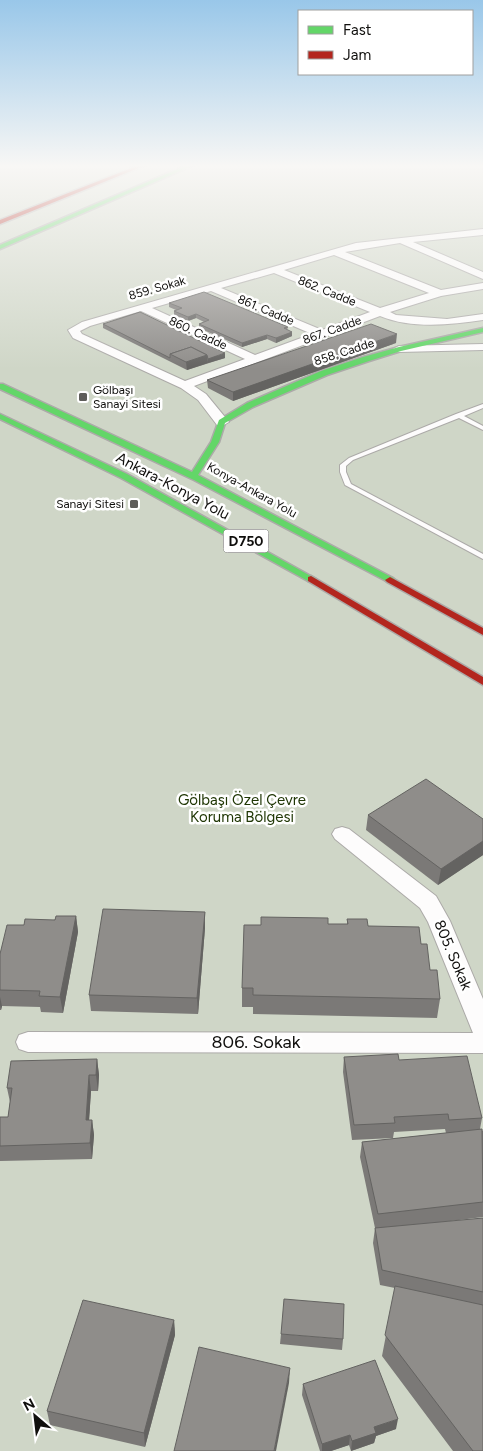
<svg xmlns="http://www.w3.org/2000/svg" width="483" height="1451" font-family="Figtree,sans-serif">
<rect width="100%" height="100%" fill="#efede9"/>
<rect fill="#cfd6c7" x="0" y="165" width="483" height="1286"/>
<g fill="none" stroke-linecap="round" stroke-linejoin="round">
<g stroke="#acaaa8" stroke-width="2">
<path id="lane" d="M483,404V408L464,416L483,426V430L459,418L353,460L346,466V472L351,484L483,554V559L345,485L340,472V465L349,458L456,414Z"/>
</g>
<g stroke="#acaaa8" stroke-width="2">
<g id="street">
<path d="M483,229V235L413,242L483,272V279L400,243L345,252L441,290L483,283V289L441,296L390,312L396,315L447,319L483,314V320C450,325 411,329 380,316L194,386L206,394L229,422L222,426L217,425L198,400L181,388L73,338L68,330L82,322L356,243ZM334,255L429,293L380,308L284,270ZM274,273L370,312L322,330L221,288ZM211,291L312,334L255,355L152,308ZM141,311L245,359L185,381L82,334L80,331L90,326Z"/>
<path d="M483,344V350L399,352L393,349L399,346Z"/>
<path d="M342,827L349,829L436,896L450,921L483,999V1053L28,1052L19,1049L16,1042L19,1035L28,1032L473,1033L428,922L420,908L335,839L332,834L335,829Z"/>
</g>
</g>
<g stroke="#acaaa8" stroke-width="3">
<g id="fast">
<path d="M187,165H194L0,249V245Z"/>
<path d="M483,328V332L401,351L369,361L327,375L253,407L225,423L219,442L198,475L393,578L395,580L390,583L194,480L0,389V384H3L192,472L211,442L219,420L247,403L321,371L363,357L399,347Z"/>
<path d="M0,414L127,474L316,579L314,581H308L121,478L0,419Z"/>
</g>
</g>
<g stroke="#acaaa8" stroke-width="3">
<g id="jam">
<path d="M139,165H146L0,224V220Z"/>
<path d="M311,576L483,677V685L308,581V577Z"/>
<path d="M390,577L483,628V635L387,582L385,580Z"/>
</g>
</g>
<use href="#lane" fill="#fdfcfc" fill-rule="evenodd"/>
<use href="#street" fill="#fdfcfc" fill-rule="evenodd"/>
<use href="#fast" fill="#63d668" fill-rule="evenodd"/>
<use href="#jam" fill="#b3261e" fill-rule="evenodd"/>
</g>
<g fill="#7b7977">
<path d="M169,303L288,327L287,330L292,332V336L276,343L267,339L242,347L199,328V324L204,322L196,318L188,321L174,315V311L176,310L169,307Z"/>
<path d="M103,324L225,358L187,370L103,328Z"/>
<path d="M396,343L233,401L208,388L207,380Z"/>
<path d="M368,815L483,819V855L438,885L366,830Z"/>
<path d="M205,912V928L198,1014L91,1011L89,995Z"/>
<path d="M76,916L78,932L63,1013L41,1012L40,1007L2,1006L1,1010H0V954L24,925Z"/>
<path d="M347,919L421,944L440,999L437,1018L253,1014V1007H242V988L328,924H347Z"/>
<path d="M344,1057L482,1118L480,1129L483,1131V1217L435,1223L483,1218V1451H453L382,1356L395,1288L380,1285L373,1243L375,1228L360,1157L362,1142L446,1133L445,1129L394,1132L393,1138L352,1140L343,1072Z"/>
<path d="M97,1059L99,1075L98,1091H91L89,1120H92L94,1135L92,1159L0,1161V1117H8L10,1102L7,1088Z"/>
<path d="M174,1320L175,1335L145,1447L50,1425L47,1411Z"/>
<path d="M281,1334L343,1339L342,1350L280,1344Z"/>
<path d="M303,1384L396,1429L376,1436L374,1443L351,1451L349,1445L331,1451H320L302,1395Z"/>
</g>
<g fill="#646361">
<path d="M196,314V318L188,321V317Z"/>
<path d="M292,332V336L276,343V338Z"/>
<path d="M397,334L396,343L233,401V392Z"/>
<path d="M267,335V339L242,347V343Z"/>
<path d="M225,353V358L208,363V359Z"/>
<path d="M207,355L208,363L187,370L186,362Z"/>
<path d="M483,841V855L438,885L441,869Z"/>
<path d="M205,912V928L198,1014L197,998Z"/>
<path d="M76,916L78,932L63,1013L60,997Z"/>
<path d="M0,997L2,1006L1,1010L0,1005Z"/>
<path d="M97,1059L99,1075L98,1091L96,1075Z"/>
<path d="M89,1075L91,1091L88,1136L86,1120Z"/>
<path d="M92,1120L94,1135L92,1159L90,1143Z"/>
<path d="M174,1320L175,1335L145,1447L144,1433Z"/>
<path d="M290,1368L289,1383L276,1451H274Z"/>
<path d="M398,1419L396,1429L376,1436L374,1443L351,1451L352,1441L374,1427Z"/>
<path d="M350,1435L349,1445L331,1451H322V1444Z"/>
</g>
<g fill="#8f8d8a" stroke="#646361">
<path d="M204,292L288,327L284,328L292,332L276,338L267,335L242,343L199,324L209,320L196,314L188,317L174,311L182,308L169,303Z"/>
<path d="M140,312L225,353L208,359L207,355L191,347L170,354V358L103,324Z"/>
<path d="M371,324L397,334L233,392L207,380Z"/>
<path d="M191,347L207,355L186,362L170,354Z"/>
<path d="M426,779L483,819V841L441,869L368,815Z"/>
<path d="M103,909L205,912L197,998L89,995Z"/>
<path d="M56,916H76L60,997L39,996L40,991L0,990V954L7,925H24L25,919L55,920Z"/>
<path d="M261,917L328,918V924H348L347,919H367L368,926L419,927L421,944H427L430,970H437L440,999L253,995V988H242L244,925H261Z"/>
<path d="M398,1054L399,1060L467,1056L482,1118L449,1120L448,1114L394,1117L395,1123L354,1125L344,1057Z"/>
<path d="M97,1059L96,1075H89L86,1120H92L90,1143L0,1146V1117H8L12,1088H7L11,1061Z"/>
<path d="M482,1129L483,1202L378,1214L362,1142Z"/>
<path d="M483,1218V1292L382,1270L375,1228Z"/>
<path d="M395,1286L483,1305V1451H473L385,1335Z"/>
<path d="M284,1299L344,1304L343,1339L281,1334Z"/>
<path d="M83,1300L174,1320L144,1433L47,1411Z"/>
<path d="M199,1347L290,1368L274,1451H174Z"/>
<path d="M375,1360L398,1419L374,1427L376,1433L352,1441L350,1435L322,1444L303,1384Z"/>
</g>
<linearGradient id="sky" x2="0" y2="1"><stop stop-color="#99c7e9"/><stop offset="0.45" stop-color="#f8f7f5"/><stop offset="1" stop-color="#f8f7f5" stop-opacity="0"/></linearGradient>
<rect width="483" height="369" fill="url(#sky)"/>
<g fill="#5e5d5a" stroke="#fff" stroke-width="2">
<rect x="78" y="392" width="10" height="10" rx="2.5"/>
<rect x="129" y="499" width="10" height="10" rx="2.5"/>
</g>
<g text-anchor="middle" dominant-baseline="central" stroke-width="5" stroke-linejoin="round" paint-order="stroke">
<g font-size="12" fill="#100f0d" stroke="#fff">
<text transform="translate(157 288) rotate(-16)">859. Sokak</text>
<text transform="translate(327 291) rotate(22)">862. Cadde</text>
<text transform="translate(266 310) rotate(23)">861. Cadde</text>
<text transform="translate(332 330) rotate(-20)">867. Cadde</text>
<text transform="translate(198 333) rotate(25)">860. Cadde</text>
<text transform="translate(344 352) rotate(-18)">858. Cadde</text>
<text transform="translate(252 490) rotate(29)">Konya-Ankara Yolu</text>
</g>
<g font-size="12" fill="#100f0d" stroke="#fff" text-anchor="start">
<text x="93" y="390">Gölbaşı<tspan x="93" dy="14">Sanayi Sitesi</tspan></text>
<text x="124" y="504" text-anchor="end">Sanayi Sitesi</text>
</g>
<rect fill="#fff" stroke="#585756" stroke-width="1" x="223.5" y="529.5" width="45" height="23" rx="4"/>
<g font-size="14" font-weight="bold" fill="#100f0d">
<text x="246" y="541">D750</text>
</g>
<g font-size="15" fill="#100f0d" stroke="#fff">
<text transform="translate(173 486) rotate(28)">Ankara-Konya Yolu</text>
<text transform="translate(453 955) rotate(67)">805. Sokak</text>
</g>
<g font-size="15" fill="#203705" stroke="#fff">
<text x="242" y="800">Gölbaşı Özel Çevre<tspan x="242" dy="17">Koruma Bölgesi</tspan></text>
</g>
<g font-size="18" fill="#100f0d" stroke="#fff">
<text x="256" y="1042">806. Sokak</text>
</g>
</g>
<rect x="298" y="10" width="175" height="65" fill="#ffffff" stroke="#9f9f9e"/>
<rect x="308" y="26" width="25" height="8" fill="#63d668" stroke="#9f9f9e"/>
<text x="343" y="35" font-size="15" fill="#100f0d">Fast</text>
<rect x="308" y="51" width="25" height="8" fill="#b3261e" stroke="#9f9f9e"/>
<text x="343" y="60" font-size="15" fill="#100f0d">Jam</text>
<g transform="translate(35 1416) rotate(332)" stroke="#ffffff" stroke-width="4" paint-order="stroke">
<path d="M0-4L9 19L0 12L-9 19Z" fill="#100f0d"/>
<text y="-8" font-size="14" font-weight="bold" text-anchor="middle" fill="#100f0d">N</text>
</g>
</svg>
